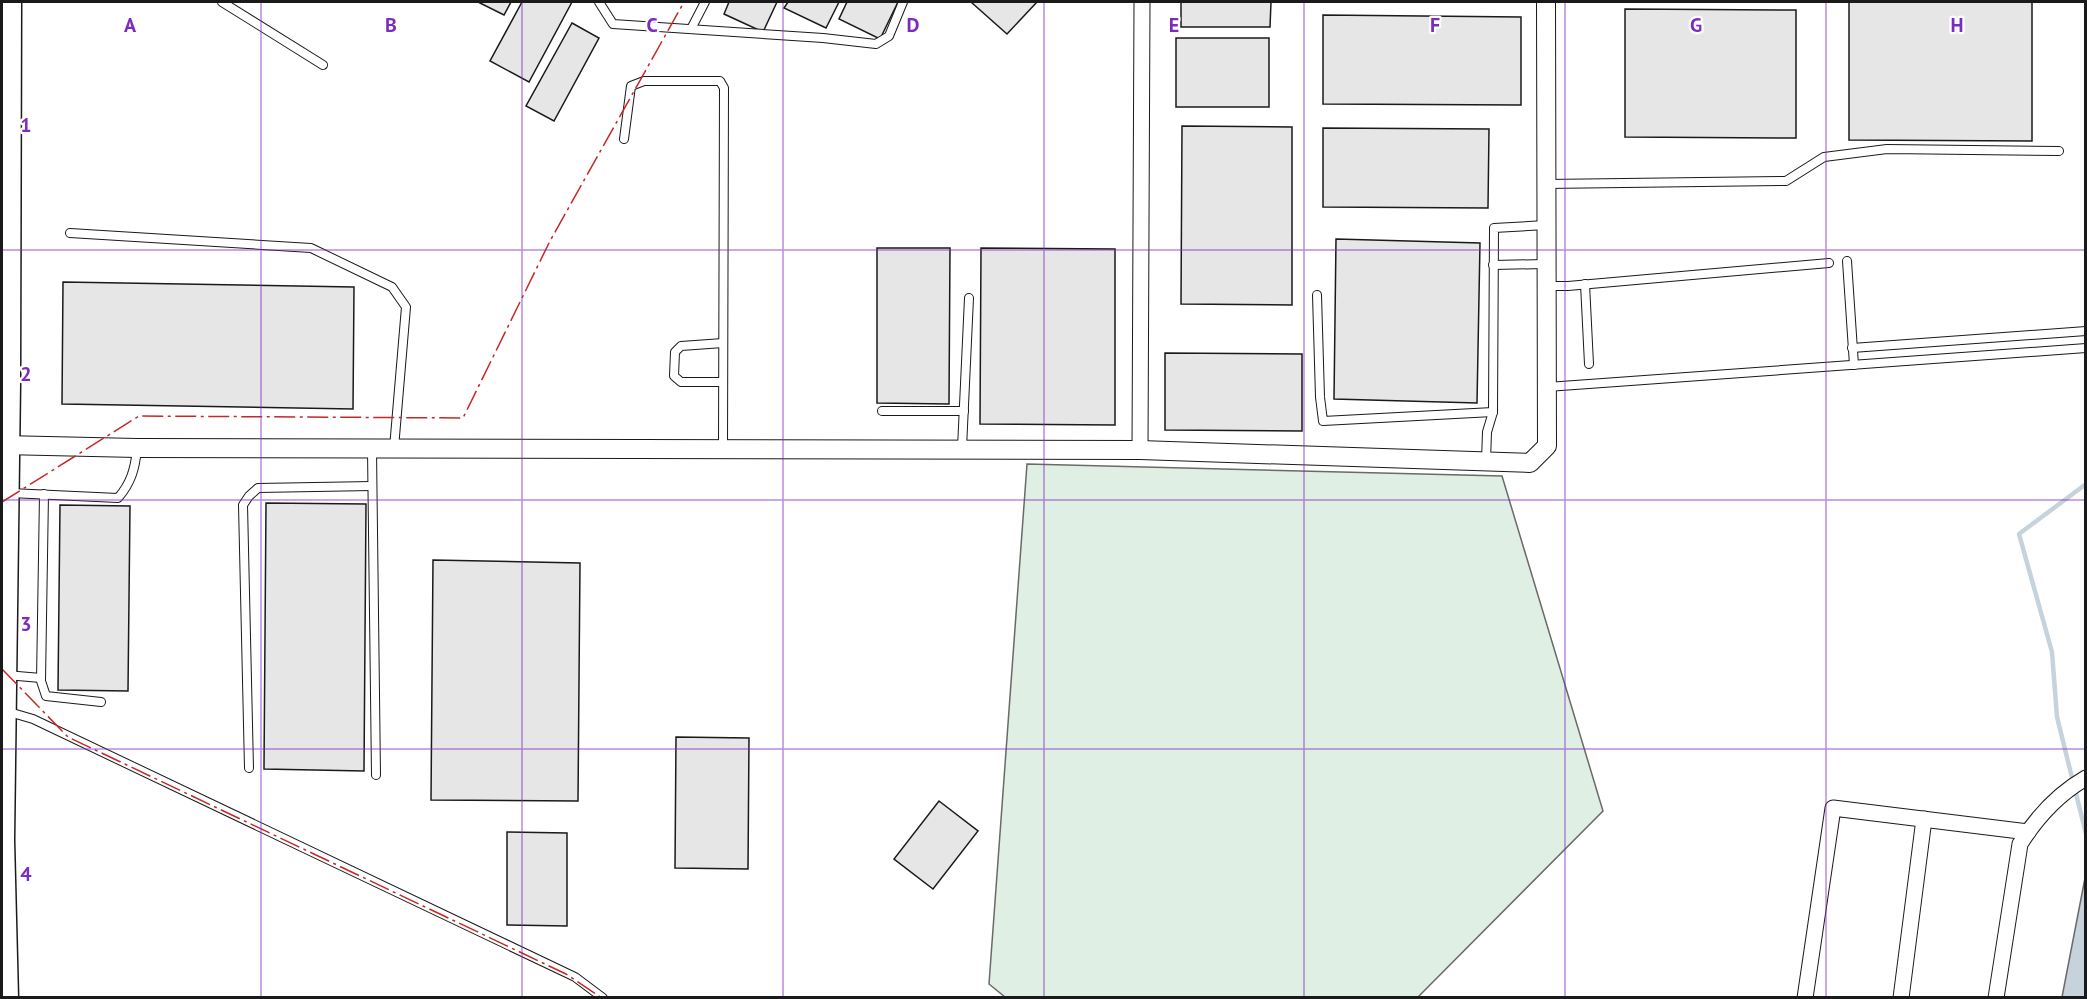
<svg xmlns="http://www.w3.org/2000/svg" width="2087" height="999" font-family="'PT Sans',sans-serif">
<rect width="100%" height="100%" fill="#fff"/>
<path fill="#e0efe3" stroke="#6a6a6a" stroke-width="1.5" d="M1027,464L1502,476L1603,811L1418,997H1005L989,984Z"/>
<path fill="#c6d2dc" stroke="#6a6a6a" stroke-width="1.5" d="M2085,878V997H2062Z"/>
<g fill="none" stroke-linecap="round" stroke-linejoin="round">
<path stroke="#c6d2dc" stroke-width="4.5" d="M2086,484L2019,534L2052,652L2057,717L2086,834"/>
</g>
<g fill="#e6e6e6" stroke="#1a1a1a" stroke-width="1.5">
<path d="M478,2H511L504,15Z"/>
<path d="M522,2H572L529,82L490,61Z"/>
<path d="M729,2H777L763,32L724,14Z"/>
<path d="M788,2H839L826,28L784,8Z"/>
<path d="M847,2H898L880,39L839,19Z"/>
<path d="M971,2H1037L1007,34Z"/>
<path d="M1181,2H1271L1270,27H1181Z"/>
<path d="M1849,2H2032V141L1849,140Z"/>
<path d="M1625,9L1796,10V138L1625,137Z"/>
<path d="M1323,15L1521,17V105L1323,104Z"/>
<path d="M572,23L599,38L554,121L526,106Z"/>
<rect x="1176" y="38" width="93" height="69"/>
<path d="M1182,126L1292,127V305L1181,304Z"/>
<path d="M1323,128L1489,129L1488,208L1323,207Z"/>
<path d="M1336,239L1480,243L1477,403L1334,399Z"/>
<path d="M877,248H950L949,404L877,403Z"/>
<path d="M981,248L1115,249V425L980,424Z"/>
<path d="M63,282L354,287L353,409L62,404Z"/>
<path d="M1165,353L1302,354V431L1165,430Z"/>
<path d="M266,503L366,504L364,771L264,769Z"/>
<path d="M60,505L130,506L128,691L58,690Z"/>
<path d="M433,560L580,563L578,801L431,800Z"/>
<path d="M676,737L749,738L748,869L675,868Z"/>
<path d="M939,801L978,831L933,889L894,859Z"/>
<path d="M507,832L567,833V926L507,925Z"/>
</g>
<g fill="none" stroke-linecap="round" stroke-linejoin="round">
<g stroke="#1a1a1a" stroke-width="10">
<g id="service">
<path d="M222,2L323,65"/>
<path d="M599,2L613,24L823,38L876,44L889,36L903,2"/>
<path d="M691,29L705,2"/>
<path d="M624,139L631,86L644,81H720L724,88L723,448"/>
<path d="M1546,184L1786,181L1824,157L1887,149L2059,151"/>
<path d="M70,233L311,248L392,287L406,307L394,448"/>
<path d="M1847,261L1854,365"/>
<path d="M1493,265L1545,264"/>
<path d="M1585,284L1589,364"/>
<path d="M1547,286H1568L1829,263"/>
<path d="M1317,295L1320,397L1323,421L1493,412"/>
<path d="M1852,348L2086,331"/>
<path d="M723,382H681L674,376L675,352L681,346L723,343"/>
<path d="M1547,387L2086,348"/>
<path d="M882,411H964"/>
<path d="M962,448L969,298"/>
<path d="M372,450L376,775"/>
<path d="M1486,460L1487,432L1493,412L1494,228L1546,225"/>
<path d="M10,493L118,498C131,483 135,469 137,449"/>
<path d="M44,494L41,681L46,696L101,702"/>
<path d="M6,675L41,678"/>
<path d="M9,712L33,719L575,977L603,998"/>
<path d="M249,768L243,505L249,496L258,488L372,486"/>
</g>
</g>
<g stroke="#1a1a1a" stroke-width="17">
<g id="minor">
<path d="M1140,450L1142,2"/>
<path d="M1805,998L1833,808L2028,832"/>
<path d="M1901,998L1924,819"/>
<path d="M1996,998L2020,844C2037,817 2058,794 2086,778"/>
</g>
</g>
<g stroke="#1a1a1a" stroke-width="20">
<path id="tertiary" d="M2,445L137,448L1140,450L1530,463L1547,446L1546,2"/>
</g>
<g stroke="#1a1a1a" stroke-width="25">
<path id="primary" d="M7,998L3,840L9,383L10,2"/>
</g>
<use href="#service" stroke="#fff" stroke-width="8"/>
<use href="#minor" stroke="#fff" stroke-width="15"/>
<use href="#tertiary" stroke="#fff" stroke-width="18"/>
<use href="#primary" stroke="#fff" stroke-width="22"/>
<g stroke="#c62828" stroke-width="1.5" stroke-dasharray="21 4.5 3 4.5" stroke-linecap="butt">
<path d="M2,502L139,416L463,418L550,241L684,2"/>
<path d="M2,669L68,737L566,974L602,998"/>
</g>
</g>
<path fill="none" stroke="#7b2cbf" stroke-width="1.5" stroke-opacity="0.55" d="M261,2V998M522,2V998M783,2V998M1044,2V998M1304,2V998M1565,2V998M1826,2V998M2,250H2086M2,500H2086M2,749H2086"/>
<g font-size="20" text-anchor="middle" font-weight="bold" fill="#7b2cbf" stroke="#fff" stroke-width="4.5" stroke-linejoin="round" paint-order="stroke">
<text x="130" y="32">A</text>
<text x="391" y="32">B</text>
<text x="652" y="32">C</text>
<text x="913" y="32">D</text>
<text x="1174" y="32">E</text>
<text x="1435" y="32">F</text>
<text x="1696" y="32">G</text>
<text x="1957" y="32">H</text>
<text x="26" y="132">1</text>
<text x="26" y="381">2</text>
<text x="26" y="631">3</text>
<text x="26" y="881">4</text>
</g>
<rect width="2087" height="999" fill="none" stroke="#1a1a1a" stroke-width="6"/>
</svg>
